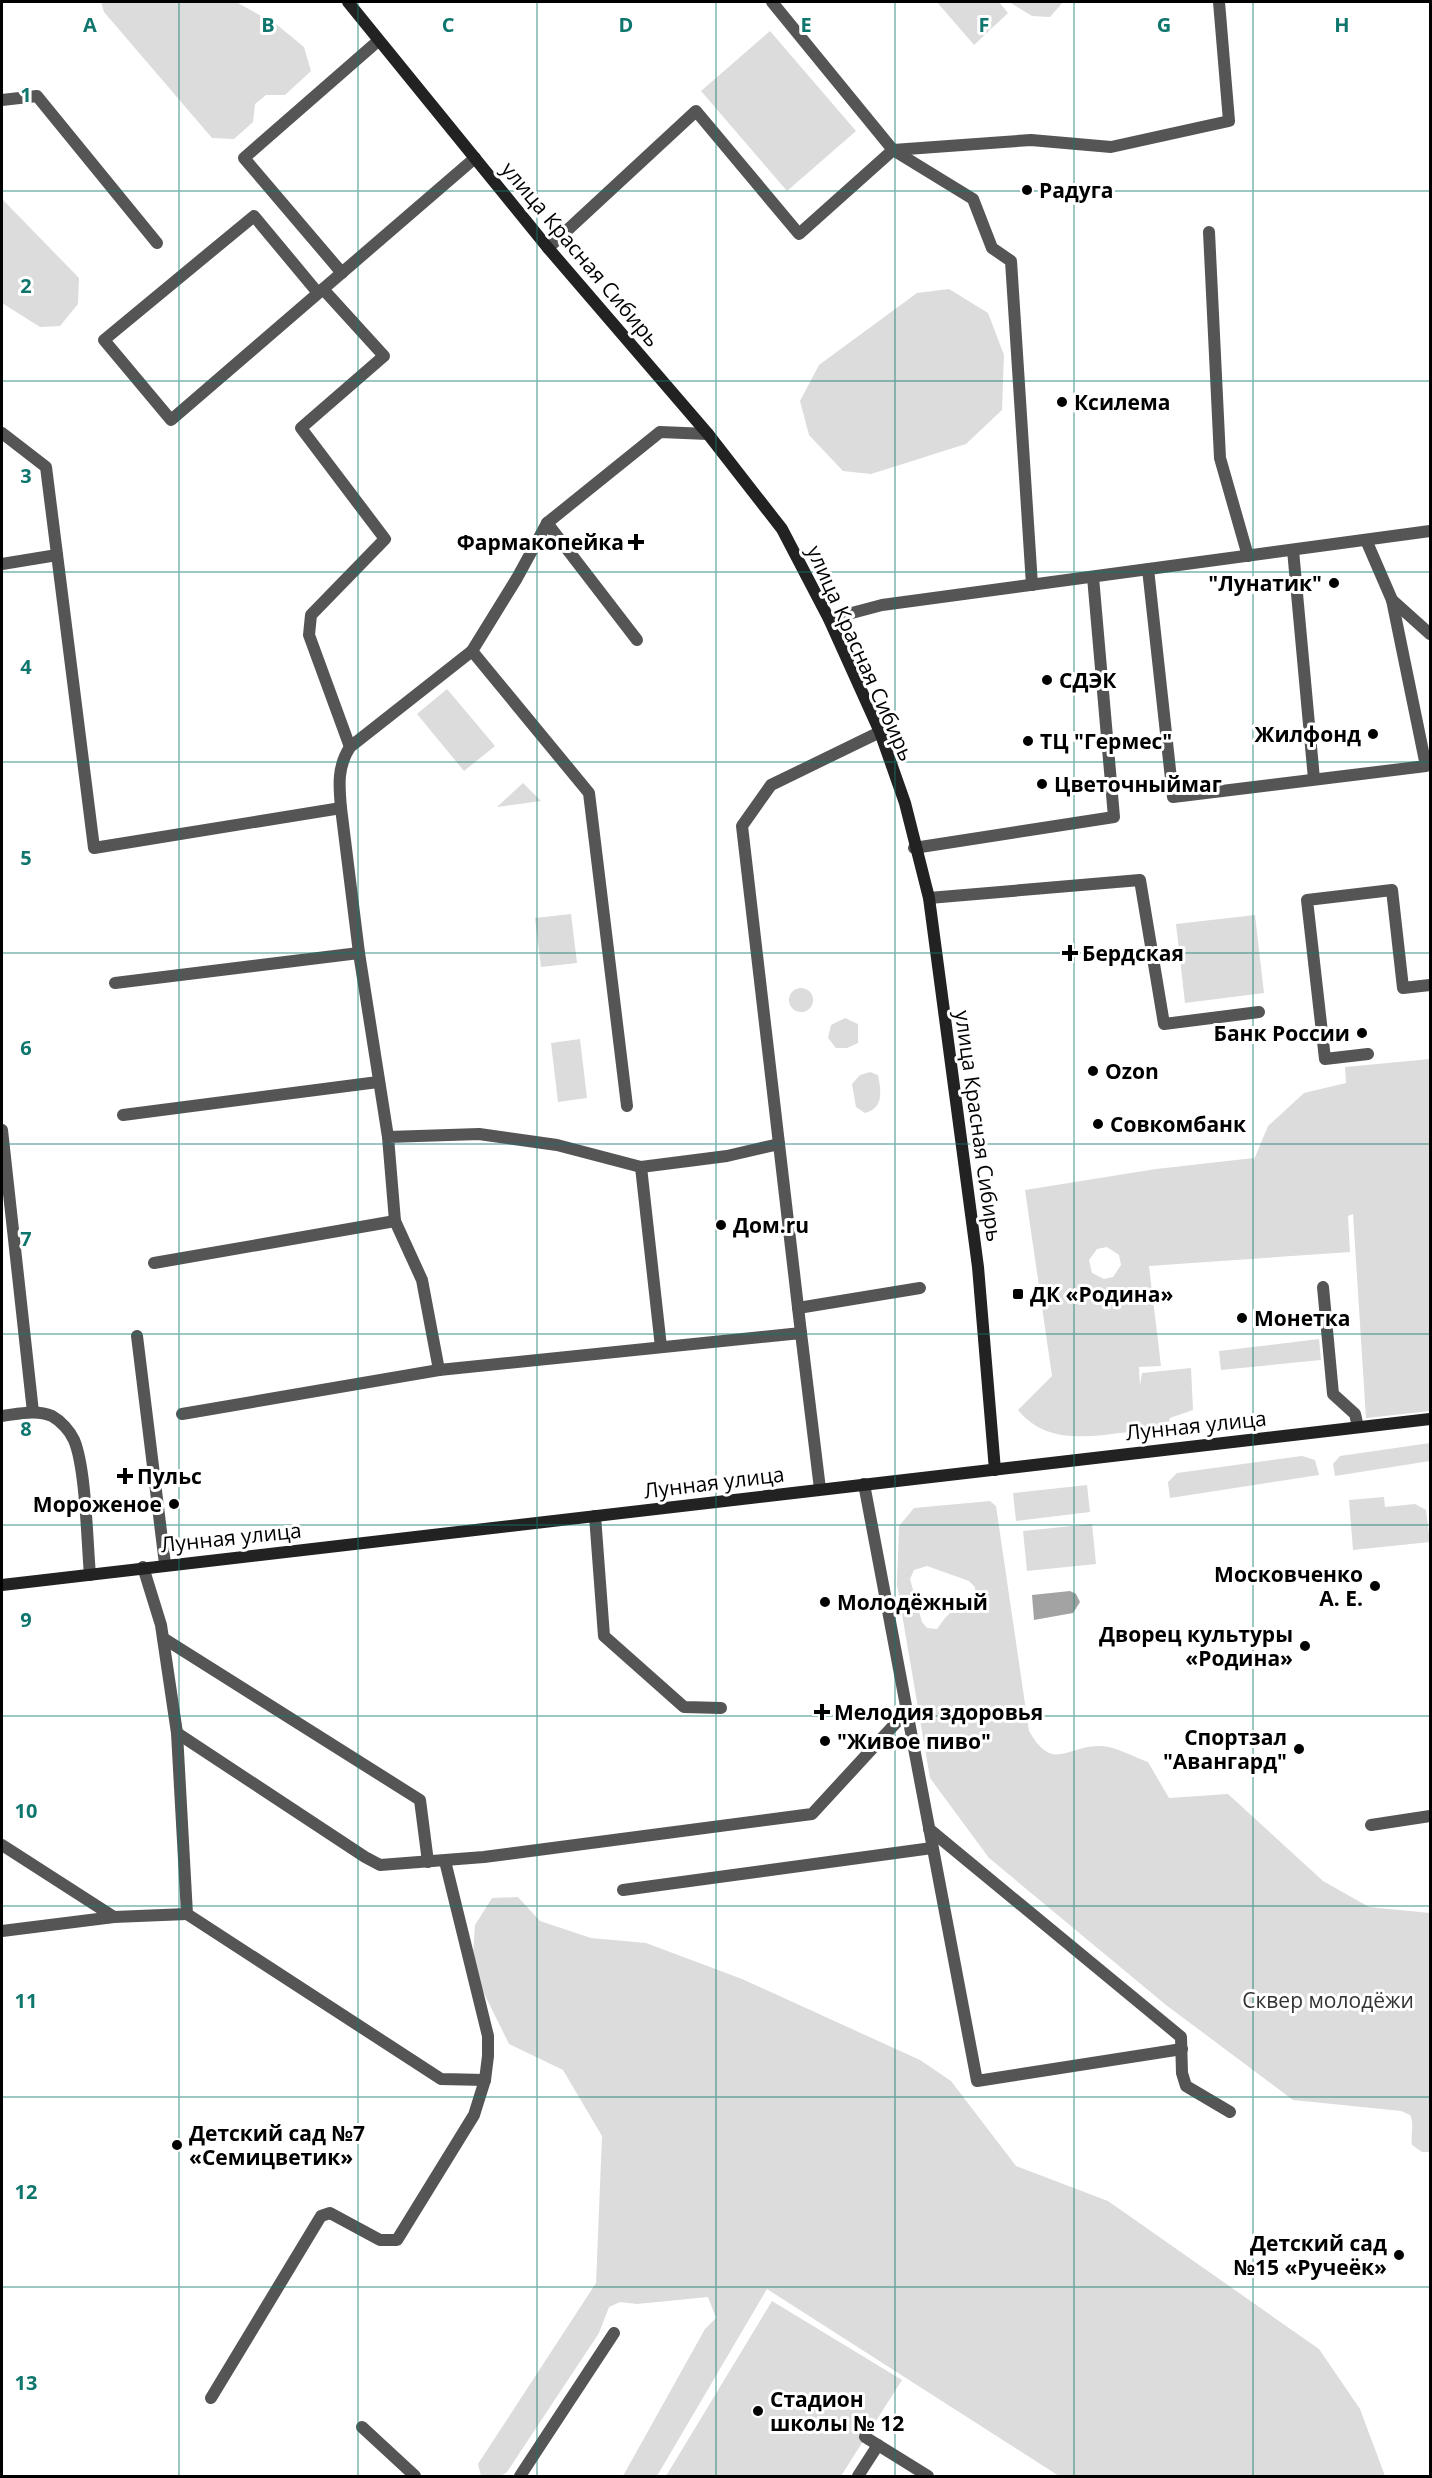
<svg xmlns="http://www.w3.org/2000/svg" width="1432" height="2478" font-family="'Open Sans',sans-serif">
<rect width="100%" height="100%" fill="#fff"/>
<g fill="#dcdcdc" fill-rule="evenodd">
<path d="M101,2H236L276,24L304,47L311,71L285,95H266L255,104L253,122L234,139L212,138L104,12Z"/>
<path d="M937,2H999L1008,13L974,45Z"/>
<path d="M1009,2H1063L1050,17L1032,16Z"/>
<path d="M770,31L856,131L787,191L701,91Z"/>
<path d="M2,199L79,278L78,304L60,326L40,327L2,303Z"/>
<path d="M949,289L988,313L1004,355L1002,410L966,444L871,474L843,471L809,435L800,401L819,365L917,293Z"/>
<path d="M447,689L495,746L464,771L417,714Z"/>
<path d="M523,783L541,801L497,807Z"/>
<path d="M571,914L577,963L541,967L535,918Z"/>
<path d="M1255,915L1264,993L1185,1003L1176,924Z"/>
<circle cx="801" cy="1000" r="12"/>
<path d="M845,1018L858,1024V1043L847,1048H836L828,1038L831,1025Z"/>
<path d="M580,1039L587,1098L558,1102L551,1043Z"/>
<path d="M1430,1059V1411L1366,1418L1353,1214L1348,1216L1350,1252L1149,1266L1161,1366L1139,1367L1140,1386L1142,1373L1191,1368L1193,1410L1170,1418L1167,1428C1117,1429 1054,1455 1018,1410L1052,1376L1025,1190L1156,1169L1254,1158L1253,1162L1268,1126L1304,1093L1346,1083L1345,1067ZM1107,1247L1119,1255L1121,1265L1113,1277L1104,1279L1092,1273L1089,1260L1097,1249Z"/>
<path d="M870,1072L878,1075C881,1091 884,1108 865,1113L856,1107L852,1084L860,1075Z"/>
<path d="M1319,1339L1321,1360L1221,1370L1219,1351Z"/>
<path d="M1430,1443V1461L1335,1476L1333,1464L1340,1456Z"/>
<path d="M1302,1456L1315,1460L1319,1475L1170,1498L1168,1482L1177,1473Z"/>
<path d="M1087,1485L1090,1512L1016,1521L1013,1493Z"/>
<path d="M1384,1497L1385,1507L1415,1504L1426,1510L1430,1542L1353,1550L1349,1500Z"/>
<path d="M990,1501L996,1506L1029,1731C1053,1772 1064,1747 1098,1746C1113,1745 1134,1757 1148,1762L1169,1798L1228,1794L1323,1881L1369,1907L1430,1913V2152H1422L1412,2145C1410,2135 1415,2124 1410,2115L1401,2111L1293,2100L1166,2005L989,1858L930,1778L897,1585L899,1526L914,1508ZM927,1566L969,1581L975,1587C976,1610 963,1603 950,1613C945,1617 941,1624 937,1629L927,1628L922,1622L910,1579L914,1570Z"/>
<path d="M1092,1524L1096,1564L1027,1571L1023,1531Z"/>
<path d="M518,1897L540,1921L591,1938L646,1943L742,1979L920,2060L951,2081L1016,2166L1108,2201L1319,2349L1360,2409L1385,2476H1059L767,2289L657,2476H623L705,2329L716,2318L708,2297L637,2304L620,2302L609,2307L599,2333L507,2472L501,2476H481L478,2464L596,2283L602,2136L563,2070L509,2044L472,1969L475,1925L492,1898Z"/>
<path d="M772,2301L902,2380L841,2476H666Z"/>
</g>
<path fill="#a3a3a3" d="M1070,1591L1076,1594L1080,1602L1073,1613L1034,1620L1032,1595Z"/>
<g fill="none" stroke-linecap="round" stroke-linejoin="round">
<g stroke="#555" stroke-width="12">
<path d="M772,2L893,150L1031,140L1111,147L1229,121L1219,2"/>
<path d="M2,100L37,96L157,243"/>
<path d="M1209,232L1220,458L1248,556"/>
<path d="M548,248L696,111L799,234L893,150L973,199L992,248L1011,261L1032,585"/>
<path d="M342,273L244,158L378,41"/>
<path d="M323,289L384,356L301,428L385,539L311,615L309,635L350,747"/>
<path d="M318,293L254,216L104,340L171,420L475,158"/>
<path d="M2,433L46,467L94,848L341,808L359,953L388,1137"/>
<path d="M547,523L637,640"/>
<path d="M1366,540L1392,600L1430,634"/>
<path d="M1293,550L1314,779"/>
<path d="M2,564L57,555"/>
<path d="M1148,569L1173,797L1426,766L1392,600"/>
<path d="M829,619L882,605L1430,531"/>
<path d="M472,651L589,793L627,1106"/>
<path d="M341,808C339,786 337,767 350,747L472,651L517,578L547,523L660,432L708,434"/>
<path d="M914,848L1114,817L1093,577"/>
<path d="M929,898L1140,880L1164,1024L1259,1012"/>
<path d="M115,983L359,953"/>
<path d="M1368,1054L1325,1059L1307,900L1392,890L1403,988L1430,985"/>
<path d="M123,1115L378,1082"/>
<path d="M2,1130L33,1412"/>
<path d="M779,1144L742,826L771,785L880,732"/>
<path d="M641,1167L661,1347"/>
<path d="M395,1221L422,1280L439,1370"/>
<path d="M154,1263L395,1221L388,1137L479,1134L557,1145L641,1167L727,1156L779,1144L801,1333"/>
<path d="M1323,1287L1333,1394L1355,1414L1358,1427"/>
<path d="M798,1308L920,1288"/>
<path d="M137,1336L165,1564"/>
<path d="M182,1414L439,1370L801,1333L820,1489"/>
<path d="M2,1416C18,1414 36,1409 52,1416C61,1421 70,1431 74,1440C86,1468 87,1542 90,1575"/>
<path d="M864,1484L977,2081L1182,2049"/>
<path d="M595,1516L604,1636L684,1707L721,1708"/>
<path d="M143,1567L161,1625L177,1733L187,1914L441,2079L485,2080"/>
<path d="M163,1638L420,1800L428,1862"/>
<path d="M177,1733L365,1857L380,1865L484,1857L812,1814L906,1712"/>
<path d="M1371,1825L1430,1816"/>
<path d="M929,1829L1181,2037L1182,2073L1186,2086L1230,2112"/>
<path d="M2,1845L114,1917"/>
<path d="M623,1890L932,1848"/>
<path d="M2,1931L114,1917L187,1914"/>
<path d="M211,2398L321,2216L330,2213L380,2240H397L474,2115L485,2080L488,2056V2036L445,1861"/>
<path d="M865,2437L928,2476"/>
<path d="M858,2476L878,2445"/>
</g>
<g stroke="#555" stroke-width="12">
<path d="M362,2427L415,2476"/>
<path d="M520,2476L614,2333"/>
</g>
<g stroke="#222" stroke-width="12">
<path d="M348,2L548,248L708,434L782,529L829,619L880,732L905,803L929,898L978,1267L995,1470"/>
<path d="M2,1585L1430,1419"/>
</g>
</g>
<path fill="none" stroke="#0f766e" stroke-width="1.5" stroke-opacity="0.55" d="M179,2V2476M358,2V2476M537,2V2476M716,2V2476M895,2V2476M1074,2V2476M1253,2V2476M2,191H1430M2,381H1430M2,572H1430M2,762H1430M2,953H1430M2,1144H1430M2,1334H1430M2,1525H1430M2,1716H1430M2,1906H1430M2,2097H1430M2,2287H1430"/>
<g fill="#000" stroke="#fff" stroke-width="2">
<circle cx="1027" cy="190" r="6"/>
<circle cx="1062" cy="402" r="6"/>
<path d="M633 533h6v6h6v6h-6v6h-6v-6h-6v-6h6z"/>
<circle cx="1334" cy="583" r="6"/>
<circle cx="1047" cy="680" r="6"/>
<circle cx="1373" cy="734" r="6"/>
<circle cx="1028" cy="741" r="6"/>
<circle cx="1042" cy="784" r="6"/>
<path d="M1067 944h6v6h6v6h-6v6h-6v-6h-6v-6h6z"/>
<circle cx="1362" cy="1033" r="6"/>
<circle cx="1093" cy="1071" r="6"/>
<circle cx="1098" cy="1124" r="6"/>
<circle cx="721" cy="1225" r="6"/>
<rect x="1012" y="1288" width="12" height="12" rx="3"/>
<circle cx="1242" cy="1318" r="6"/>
<path d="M122 1467h6v6h6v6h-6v6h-6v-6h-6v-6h6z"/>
<circle cx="174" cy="1504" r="6"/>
<circle cx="1375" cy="1586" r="6"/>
<circle cx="825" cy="1602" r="6"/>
<circle cx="1305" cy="1646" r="6"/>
<path d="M819 1703h6v6h6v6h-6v6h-6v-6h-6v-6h6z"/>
<circle cx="825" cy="1741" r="6"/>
<circle cx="1299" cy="1749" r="6"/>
<circle cx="177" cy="2145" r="6"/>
<circle cx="1399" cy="2255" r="6"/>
<circle cx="758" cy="2411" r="6"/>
</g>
<g text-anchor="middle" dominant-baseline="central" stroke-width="6" stroke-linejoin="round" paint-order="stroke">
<g font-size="21" font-weight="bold" fill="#000" stroke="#fff" text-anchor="start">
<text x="1039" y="190">Радуга</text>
<text x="1074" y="402">Ксилема</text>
<text x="624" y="542" text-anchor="end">Фармакопейка</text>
<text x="1322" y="583" text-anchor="end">"Лунатик"</text>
<text x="1059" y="680">СДЭК</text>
<text x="1361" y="734" text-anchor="end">Жилфонд</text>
<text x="1040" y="741">ТЦ "Гермес"</text>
<text x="1054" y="784">Цветочныймаг</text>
<text x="1082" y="953">Бердская</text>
<text x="1350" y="1033" text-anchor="end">Банк России</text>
<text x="1105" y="1071">Ozon</text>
<text x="1110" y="1124">Совкомбанк</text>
<text x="733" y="1225">Дом.ru</text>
<text x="1030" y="1294">ДК «Родина»</text>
<text x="1254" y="1318">Монетка</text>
<text x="137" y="1476">Пульс</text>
<text x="162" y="1504" text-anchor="end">Мороженое</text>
<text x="1363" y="1574" text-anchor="end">Московченко<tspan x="1363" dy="24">А. Е.</tspan></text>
<text x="837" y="1602">Молодёжный</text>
<text x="1293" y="1634" text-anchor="end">Дворец культуры<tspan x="1293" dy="24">«Родина»</tspan></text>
<text x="834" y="1712">Мелодия здоровья</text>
<text x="1287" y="1737" text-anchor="end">Спортзал<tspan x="1287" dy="24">"Авангард"</tspan></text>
<text x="837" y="1741">"Живое пиво"</text>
<text x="189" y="2133">Детский сад №7<tspan x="189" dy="24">«Семицветик»</tspan></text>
<text x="1387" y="2243" text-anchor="end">Детский сад<tspan x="1387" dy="24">№15 «Ручеёк»</tspan></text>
<text x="770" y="2399">Стадион<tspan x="770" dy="24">школы № 12</tspan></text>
</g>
<g font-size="21" fill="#000" stroke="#fff">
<text transform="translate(581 254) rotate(50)">улица Красная Сибирь</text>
<text transform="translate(861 653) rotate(66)">улица Красная Сибирь</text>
<text transform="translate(979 1126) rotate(82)">улица Красная Сибирь</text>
<text transform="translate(1196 1425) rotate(-6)">Лунная улица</text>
<text transform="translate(714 1482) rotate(-7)">Лунная улица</text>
<text transform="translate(231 1537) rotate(-6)">Лунная улица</text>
</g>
<g font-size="21" fill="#333" stroke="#fff">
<text x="1328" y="2000">Сквер молодёжи</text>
</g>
</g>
<g font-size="20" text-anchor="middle" font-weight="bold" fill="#0f766e" stroke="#fff" stroke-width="6" stroke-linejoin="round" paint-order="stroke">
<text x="90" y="32">A</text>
<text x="268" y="32">B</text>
<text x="448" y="32">C</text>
<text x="626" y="32">D</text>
<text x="806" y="32">E</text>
<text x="984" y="32">F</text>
<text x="1164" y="32">G</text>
<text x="1342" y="32">H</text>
<text x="26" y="102">1</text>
<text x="26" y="293">2</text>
<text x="26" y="483">3</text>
<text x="26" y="674">4</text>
<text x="26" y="865">5</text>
<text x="26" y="1055">6</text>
<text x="26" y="1246">7</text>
<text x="26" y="1436">8</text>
<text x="26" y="1627">9</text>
<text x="26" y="1818">10</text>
<text x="26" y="2008">11</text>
<text x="26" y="2199">12</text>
<text x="26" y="2390">13</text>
</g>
<rect width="1432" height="2478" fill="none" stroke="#000000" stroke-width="6"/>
</svg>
